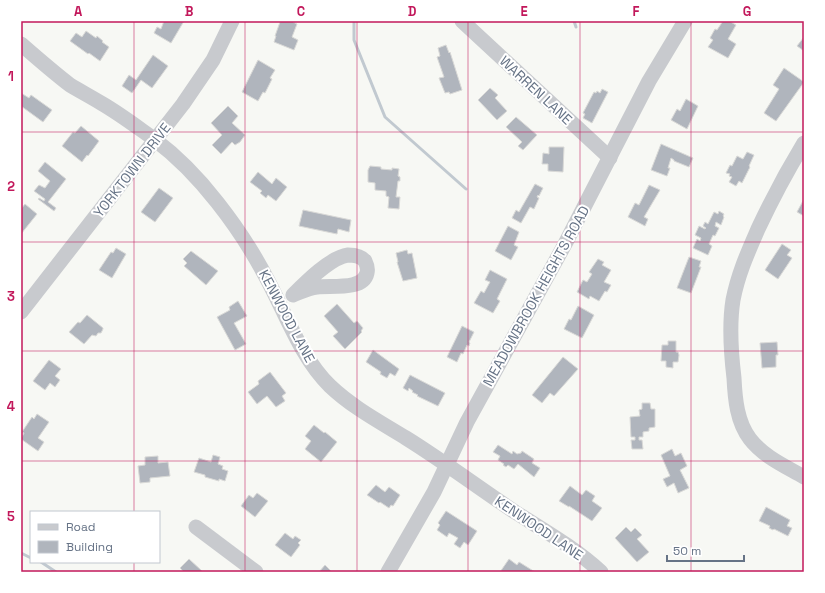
<svg xmlns="http://www.w3.org/2000/svg" width="825" height="593" font-family="'Space Grotesk',sans-serif">
<rect width="100%" height="100%" fill="#f7f8f4"/>
<g fill="none" stroke-linecap="round" stroke-linejoin="round">
<g stroke="#c1c9d0" stroke-width="3">
<path d="M354,21V40L385,117L466,189"/>
<path d="M574,21L576,27"/>
<path d="M21,553L31,558"/>
<path d="M41,562L56,572"/>
</g>
</g>
<g fill="#b0b5bd" stroke="#d9d9d7">
<path d="M164,21H184L171,43L154,33L157,27L161,29Z"/>
<path d="M277,21H294L293,22L297,24L292,37L298,40L294,50L274,42L276,36H275L280,22Z"/>
<path d="M723,21H729L736,25L728,39L736,44L728,58L708,47L713,40L710,38L715,29L717,30Z"/>
<path d="M86,31L96,38L97,36L103,41L102,42L109,47L100,61L89,53L88,54L70,41L76,33L82,37Z"/>
<path d="M804,37V51L797,46Z"/>
<path d="M446,45L449,53L450,52L462,90L450,94L449,92L445,93L439,78L444,77L437,57L440,56L438,48Z"/>
<path d="M153,55L168,66L152,88L141,80L132,93L122,86L129,75L136,80Z"/>
<path d="M258,60L275,70L270,78L272,79L265,93L263,92L258,101L242,92Z"/>
<path d="M784,68L804,82L776,121L764,113L779,89L773,85Z"/>
<path d="M490,88L498,95L495,98L507,111L497,120L478,100Z"/>
<path d="M602,89L608,92L592,123L583,118L585,114L583,113L594,92L596,93L597,91L600,93Z"/>
<path d="M21,93L29,98L31,95L52,110L43,122L21,106Z"/>
<path d="M686,99L698,106L687,129L671,120L677,109L680,111Z"/>
<path d="M228,106L238,116L232,123L245,135L240,142L235,145L232,142L221,154L212,145L222,135L211,123Z"/>
<path d="M516,117L537,135L523,150L518,146L522,142L506,127Z"/>
<path d="M81,126L99,141L88,156L87,155L82,162L62,146L73,132L75,133Z"/>
<path d="M661,144L693,158L689,167L674,161V160L671,158L668,168H670L667,176L651,170Z"/>
<path d="M549,147H564L563,172L548,171V164H542L543,153L549,154Z"/>
<path d="M747,152L754,155L749,166L750,167L742,183L739,181L736,186L729,182L732,177L729,176L730,174L726,173L730,165L732,166L737,156L743,159Z"/>
<path d="M45,162L66,179L48,202L56,208L54,211L38,199L39,198L44,201L45,199L34,191L39,185L45,188L50,181L38,171Z"/>
<path d="M370,166L381,167V169L392,170V168L399,169L398,176L400,177V181H398L396,197H400L399,209L388,208L389,197L386,196V191L375,190V183L368,182V170Z"/>
<path d="M258,172L272,184L276,178L287,187L276,201L268,195L266,198L260,193L262,191L250,182Z"/>
<path d="M535,184L543,188L539,196L538,195L537,197L539,198L534,209L530,207L521,223L512,218L516,210L519,212Z"/>
<path d="M649,185L660,190L644,217L648,219L645,226L628,217L635,203L639,205Z"/>
<path d="M159,188L173,198L155,222L141,212Z"/>
<path d="M804,199V216L797,212Z"/>
<path d="M25,204L37,214L21,234V209Z"/>
<path d="M303,210L351,220L349,232L338,229L337,234L299,226Z"/>
<path d="M719,211L724,214L723,216L724,217L721,225L716,222L715,226L719,228L715,236L713,235L709,244L712,246L708,255L693,248L697,239L700,241L701,238L695,235L699,226L705,229L706,228L703,226L705,222L708,224L714,212L718,214Z"/>
<path d="M508,226L519,232L514,245L518,247L511,260L495,251Z"/>
<path d="M782,244L791,250L787,255L792,258L778,279L765,270Z"/>
<path d="M116,248L126,254L112,278L99,270L111,252L113,253Z"/>
<path d="M407,250L408,254L412,253L417,278L403,281L397,262H398L396,253Z"/>
<path d="M191,251L218,271L206,285L184,266L187,263L183,259Z"/>
<path d="M689,257L701,261L699,267H701L691,293L677,288Z"/>
<path d="M598,259L604,262L602,265L611,270L604,282L611,285L607,292L605,291L599,301L590,296L589,299L577,292L583,280L587,282L592,274L589,272Z"/>
<path d="M490,270L507,279L497,299L500,301L493,313L474,303L481,291L484,293L490,282L485,280Z"/>
<path d="M238,301L247,316L234,323L246,344L235,350L217,317L230,310L229,307Z"/>
<path d="M337,304L354,323L357,321L363,328L361,331L362,332L345,349L333,336L338,332L324,316Z"/>
<path d="M578,306L594,315L582,338L564,329L569,319L571,320Z"/>
<path d="M87,315L103,328V329L101,333H98L96,336L92,335L84,344L69,332L78,322L80,323Z"/>
<path d="M462,326L474,332L469,342L470,343L469,346L467,345L463,354L461,353L457,362L447,357Z"/>
<path d="M668,341H676V352H678L679,355L678,362H673V368L666,367V361H661L662,345H668Z"/>
<path d="M777,342L778,355H776V367L762,368L760,343Z"/>
<path d="M373,350L399,369L395,376L390,373L387,378L380,374L381,372L366,362Z"/>
<path d="M563,357L578,369L554,396L550,393L542,403L532,395Z"/>
<path d="M49,360L61,369L55,376L60,380L55,387L50,383L45,390L33,381Z"/>
<path d="M270,372L286,393L282,396L285,401L276,407L267,396L257,404L248,392L259,384L258,381Z"/>
<path d="M410,375L445,393L438,406L417,396L418,395L412,392L413,391L409,388L408,391L403,388Z"/>
<path d="M642,403H650L651,409H655V427L649,428V431L643,432V437H639V440H642L643,449H632L631,440H635V437H631L630,417L640,416L639,410L642,409Z"/>
<path d="M37,414L49,422L38,438L44,442L38,451L21,439L24,433L22,432L32,417L34,419Z"/>
<path d="M314,425L324,433L325,432L337,442L321,462L305,449L311,441L305,436Z"/>
<path d="M498,445L512,454L513,451L517,454L521,453L522,451L534,459L532,463L540,468L534,477L518,464L514,469L508,465L506,467L503,465L504,464L498,460L500,456L493,452Z"/>
<path d="M672,449L675,456L681,453L687,466L680,470L689,488L678,493L674,483L667,487L663,479L670,476L661,455Z"/>
<path d="M213,455L220,457L218,464L223,466L222,469L228,471L225,481L219,479V481L205,477V475L194,472L199,458L211,462Z"/>
<path d="M158,456V463L168,462L170,476L150,478V482L140,483L138,466L145,465V457Z"/>
<path d="M376,485L385,492L389,487L400,495L393,506L391,505L389,508L380,502L379,503L367,495Z"/>
<path d="M570,486L582,495L586,490L595,496L592,501L602,508L592,521L569,506V507L559,501Z"/>
<path d="M257,493L268,501L255,517L241,506L249,495L253,498Z"/>
<path d="M766,507L790,520L787,526L792,528L788,536L774,529L773,530L769,528L770,526L759,521Z"/>
<path d="M446,511L477,531L468,545L464,542L460,548L454,544L458,538L449,533L447,537L437,530L440,525L438,523Z"/>
<path d="M626,527L631,532L635,528L642,535L637,539L649,552L637,562L615,538Z"/>
<path d="M285,533L293,539L295,536L301,540L298,543L300,545L291,557L275,545Z"/>
<path d="M189,559L202,571L200,572H184L180,568Z"/>
<path d="M509,559L517,565L519,562L535,572H500Z"/>
<path d="M325,565L332,572H319Z"/>
</g>
<g fill="none" stroke-linecap="round" stroke-linejoin="round">
<g stroke="#c8cace" stroke-width="15">
<path d="M462,21L610,158"/>
<path d="M21,44C37,58 53,72 70,85C80,91 91,97 101,103C120,114 137,127 154,139C178,157 199,179 217,202C236,226 253,252 267,279C286,314 301,358 330,386C352,407 380,422 406,438C443,461 479,488 515,512C545,531 575,548 601,572"/>
<path d="M804,143C787,171 772,199 758,229C748,252 738,274 733,300C729,325 731,353 734,378C735,399 737,422 750,439C764,457 785,466 804,477"/>
<path d="M348,255C355,255 361,256 365,261C367,265 368,269 367,273C363,291 330,285 317,287C308,288 301,292 293,295C306,282 331,257 348,255Z"/>
<path d="M21,312L183,104L213,60L232,21"/>
<path d="M196,527L256,572"/>
<path d="M388,572L434,492L467,422L565,244L649,81L685,21"/>
</g>
</g>
<path fill="none" stroke="#c2185b" stroke-width="1" stroke-opacity="0.55" d="M134,21V512M245,21V572M357,21V572M468,21V572M580,21V572M691,21V572M21,132H804M21,242H804M21,351H804M21,461H804M134,562V572"/>
<g text-anchor="middle" dominant-baseline="central" stroke-width="4" stroke-linejoin="round" paint-order="stroke">
<g font-size="14" fill="#667386" stroke="#fff">
<text transform="translate(536 90) rotate(43)">WARREN LANE</text>
<text transform="translate(132 170) rotate(-52)">YORKTOWN DRIVE</text>
<text transform="translate(536 296) rotate(-61)">MEADOWBROOK HEIGHTS ROAD</text>
<text transform="translate(287 316) rotate(62)">KENWOOD LANE</text>
<text transform="translate(539 528) rotate(34)">KENWOOD LANE</text>
</g>
</g>
<rect width="825" height="593" fill="none" stroke="#ffffff" stroke-width="44"/>
<rect x="30" y="511" width="130" height="52" fill="#ffffff" stroke="#c2c7cf"/>
<rect x="38" y="524" width="20" height="6" fill="#c8cace" stroke="#c2c7cf"/>
<text x="66" y="531" font-size="12" fill="#667386">Road</text>
<rect x="38" y="541" width="20" height="12" fill="#b0b5bd" stroke="#c2c7cf"/>
<text x="66" y="551" font-size="12" fill="#667386">Building</text>
<path d="M667 555v6h77v-6" fill="none" stroke="#667386" stroke-width="2"/>
<text x="673" y="555" font-size="12" fill="#667386" stroke="#ffffff" stroke-width="3" paint-order="stroke">50 m</text>
<rect x="22" y="22" width="781" height="549" fill="none" stroke="#c2185b" stroke-width="1.5"/>
<g font-size="13" text-anchor="middle" font-weight="bold" fill="#c2185b">
<text x="78" y="16">A</text>
<text x="189" y="16">B</text>
<text x="301" y="16">C</text>
<text x="412" y="16">D</text>
<text x="524" y="16">E</text>
<text x="636" y="16">F</text>
<text x="747" y="16">G</text>
<text x="11" y="81">1</text>
<text x="11" y="191">2</text>
<text x="11" y="301">3</text>
<text x="11" y="411">4</text>
<text x="11" y="521">5</text>
</g>
</svg>
